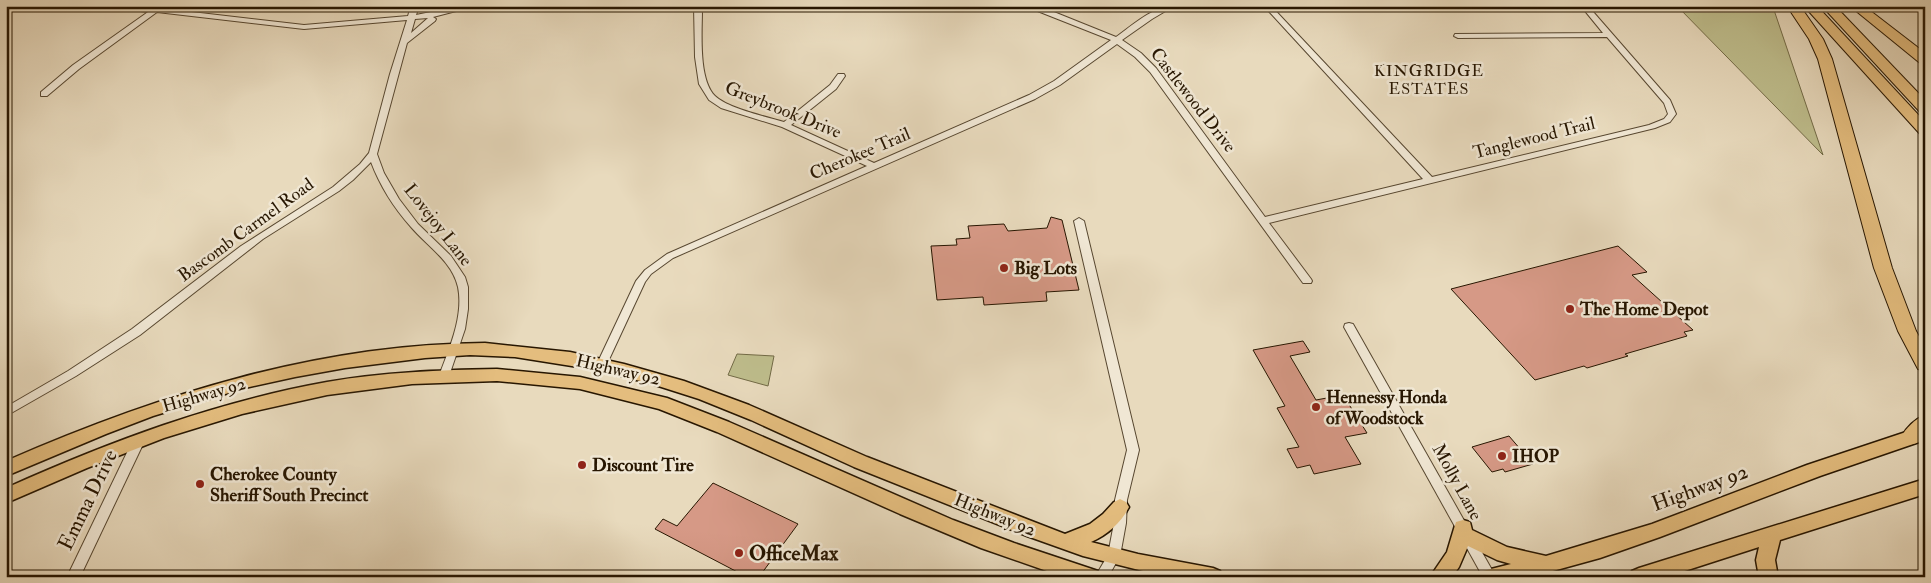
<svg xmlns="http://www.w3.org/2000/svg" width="1931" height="583" font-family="'IM FELL Double Pica',serif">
<rect width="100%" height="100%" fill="#e8dabd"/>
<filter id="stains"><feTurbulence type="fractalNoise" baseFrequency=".004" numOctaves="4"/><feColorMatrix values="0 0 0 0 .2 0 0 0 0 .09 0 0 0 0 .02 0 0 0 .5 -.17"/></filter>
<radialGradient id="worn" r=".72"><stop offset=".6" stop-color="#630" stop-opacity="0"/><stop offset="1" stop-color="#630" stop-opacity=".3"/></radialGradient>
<g fill="#bebd8c" stroke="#726a46">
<path d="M1677,6H1771L1774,10L1823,155Z"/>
<path d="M737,354L774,356L768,386L728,375Z"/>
</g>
<g fill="#d69986" stroke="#271601">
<path d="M1051,217L1062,220L1079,290L1046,292L1047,301L984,305L983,297L937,300L931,246L957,245L956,239L970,238L968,226L1004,224L1008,231L1047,228Z"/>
<path d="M1618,246L1647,272L1632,275L1693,330L1684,332L1687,336L1625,354L1628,356L1587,368L1584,366L1535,380L1451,289Z"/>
<path d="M1303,341L1310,352L1290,356L1316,400L1343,395L1367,433L1345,437L1361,464L1314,474L1310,465L1297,468L1287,449L1299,447L1277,408L1285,406L1253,350Z"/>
<path d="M1509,436L1533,464L1505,472L1503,469L1492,472L1472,447Z"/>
<path d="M713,483L798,524L759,577H747L655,529L663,519L677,526Z"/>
</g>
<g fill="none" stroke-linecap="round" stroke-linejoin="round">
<g stroke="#574730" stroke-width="2">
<g id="street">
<path d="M116,6H140L304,25L408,16L411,6H419L416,15L460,6V10L433,17L436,19L435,21L407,43L377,154L384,173L399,199L418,224L451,256L465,277L468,287V309L465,329L448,379H440L439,376C449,349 464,316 458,287C452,261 427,246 411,227C394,208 380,186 371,162L353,180L339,191L263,239L140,335L76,376L6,416V407L68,371L132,329L241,246L333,187L360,164L369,153L390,74L407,20L304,29L157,12L79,69L47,96H41V92L73,65L148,12L119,8ZM428,18L411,33L415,19Z"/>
<path d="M694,6H714L702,10C702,32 698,79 715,96C727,108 767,117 784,122L830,85L838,74H844L845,76L836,89L791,125L874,163L1029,95L1054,81L1111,40L1035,10L1005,8L1002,6H1039L1116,37C1133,25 1153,6 1174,6L1152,19L1122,40L1141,53L1156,68L1265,217L1423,179L1264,6H1271L1432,177L1649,125L1664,119L1668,114L1664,103L1607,37L1458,38L1454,36L1455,34L1603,33L1581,6H1588L1670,100L1676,114L1670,122L1655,128L1269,223L1311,279L1312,281L1311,283H1303L1150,72L1135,57L1117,44L1060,85L1035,99L673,258L651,274L645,282L606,366L605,369H597L596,366L636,281L645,270L667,254L867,166L782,127L721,108L709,100L699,84L695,57Z"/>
<path d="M1079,218L1084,221L1139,450L1127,500L1126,523L1120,556L1108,577H1095L1108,555L1114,523L1115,500L1127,450L1074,221Z"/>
<path d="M1349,323L1353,324L1496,577H1483L1344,327L1345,324Z"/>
<path d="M139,435L143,437L145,440L80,577H67L133,440L135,437Z"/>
</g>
</g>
<g stroke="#271601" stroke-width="3">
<g id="primary">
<path d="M485,343L570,352L624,364L684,381L749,405L867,457L1065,534L1090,524L1103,514L1114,502L1120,499L1126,502L1129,507C1121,523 1107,535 1091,542L1138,554L1213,568L1220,571L1222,577H1167L1083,556L1027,536L854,467L751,420L699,399L652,384L597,370L515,357L470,355L425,358L345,368L295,377L245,388L153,416L106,434L6,476V461C157,395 318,344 485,343Z"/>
<path d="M497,369L580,377L667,398L729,422L953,520L1014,543L1098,571L1100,577H1064L981,548L900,514L717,432L659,409L580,389L497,381L412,384L327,395L242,414L164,438L87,468L6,503V488C109,442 215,402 327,382C383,372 440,370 497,369Z"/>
<path d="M1921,427L1925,428V440L1820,476L1660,537L1600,558L1531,577H1481L1483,571L1511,564L1497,560L1468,546L1459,567L1452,577H1430L1447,552L1456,522L1463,520L1470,522L1472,530L1507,547L1546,556L1652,524L1807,465Z"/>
<path d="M1925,479V494L1780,540L1775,560L1778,577H1759L1756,560L1759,547L1666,577H1630L1632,571L1639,568Z"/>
</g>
</g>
<g stroke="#271601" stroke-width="2">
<g id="highway">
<path d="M1787,6H1800L1823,39L1832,59L1892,268L1916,331L1925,347V371L1918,369L1898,331L1874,268L1818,59L1809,39Z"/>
<path d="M1804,6H1817L1925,122V135L1920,134Z"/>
<path d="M1822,6H1835L1925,100V113L1920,112Z"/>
<path d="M1850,6H1864L1925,53V64L1920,63Z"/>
<path d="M1925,415V436C1918,443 1914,446 1904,443L1901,437C1906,428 1915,419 1925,415Z"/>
</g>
</g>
<use href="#street" fill="#f0e7d4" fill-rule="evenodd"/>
<use href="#primary" fill="#e4bd7e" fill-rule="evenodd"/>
<use href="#highway" fill="#e4bd7e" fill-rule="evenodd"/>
</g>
<g fill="#8f2418" stroke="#f0e7d4" stroke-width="2">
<circle cx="1004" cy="268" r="5"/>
<circle cx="1570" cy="309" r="5"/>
<circle cx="1316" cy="407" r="5"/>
<circle cx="1502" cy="456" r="5"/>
<circle cx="582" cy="465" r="5"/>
<circle cx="200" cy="484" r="5"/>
<circle cx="739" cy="553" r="5"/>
</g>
<g text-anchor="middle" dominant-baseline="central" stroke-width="5" stroke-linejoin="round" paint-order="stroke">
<g font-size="16" letter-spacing="1" fill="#271601" stroke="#f0e7d4">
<text x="1429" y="71">KINGRIDGE<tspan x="1429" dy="18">ESTATES</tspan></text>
</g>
<g font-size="18" fill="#271601" stroke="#f0e7d4">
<text transform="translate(1193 100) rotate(52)">Castlewood Drive</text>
<text transform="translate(783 110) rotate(22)">Greybrook Drive</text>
<text transform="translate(1534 138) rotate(-14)">Tanglewood Trail</text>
<text transform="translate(860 154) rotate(-23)">Cherokee Trail</text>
<text transform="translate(438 225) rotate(52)">Lovejoy Lane</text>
<text transform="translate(246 230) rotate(-36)">Bascomb Carmel Road</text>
<text transform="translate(618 370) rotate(13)">Highway 92</text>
<text transform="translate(204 395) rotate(-16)">Highway 92</text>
<text transform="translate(1457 482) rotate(61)">Molly Lane</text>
<text transform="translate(995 515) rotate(22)">Highway 92</text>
</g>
<g font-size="18" font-weight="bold" fill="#271601" stroke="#f0e7d4" text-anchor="start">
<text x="1014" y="268">Big Lots</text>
<text x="1580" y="309">The Home Depot</text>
<text x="1326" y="397">Hennessy Honda<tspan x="1326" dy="21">of Woodstock</tspan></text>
<text x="1512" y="456">IHOP</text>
<text x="592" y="465">Discount Tire</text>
<text x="210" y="474">Cherokee County<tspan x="210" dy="21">Sheriff South Precinct</tspan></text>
</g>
<g font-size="21" fill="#271601" stroke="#f0e7d4">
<text transform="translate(1700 488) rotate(-20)">Highway 92</text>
<text transform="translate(88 500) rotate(-64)">Emma Drive</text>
</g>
<g font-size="21" font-weight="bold" fill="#271601" stroke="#f0e7d4" text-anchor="start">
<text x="749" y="553">OfficeMax</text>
</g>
</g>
<rect width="1931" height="583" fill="none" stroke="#e8dabd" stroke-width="25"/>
<rect x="8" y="8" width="1916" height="568" fill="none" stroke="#271601" stroke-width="2.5"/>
<rect x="12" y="12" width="1906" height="558" fill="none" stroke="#271601"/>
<rect width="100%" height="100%" filter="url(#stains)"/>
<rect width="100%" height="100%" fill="url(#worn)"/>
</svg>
